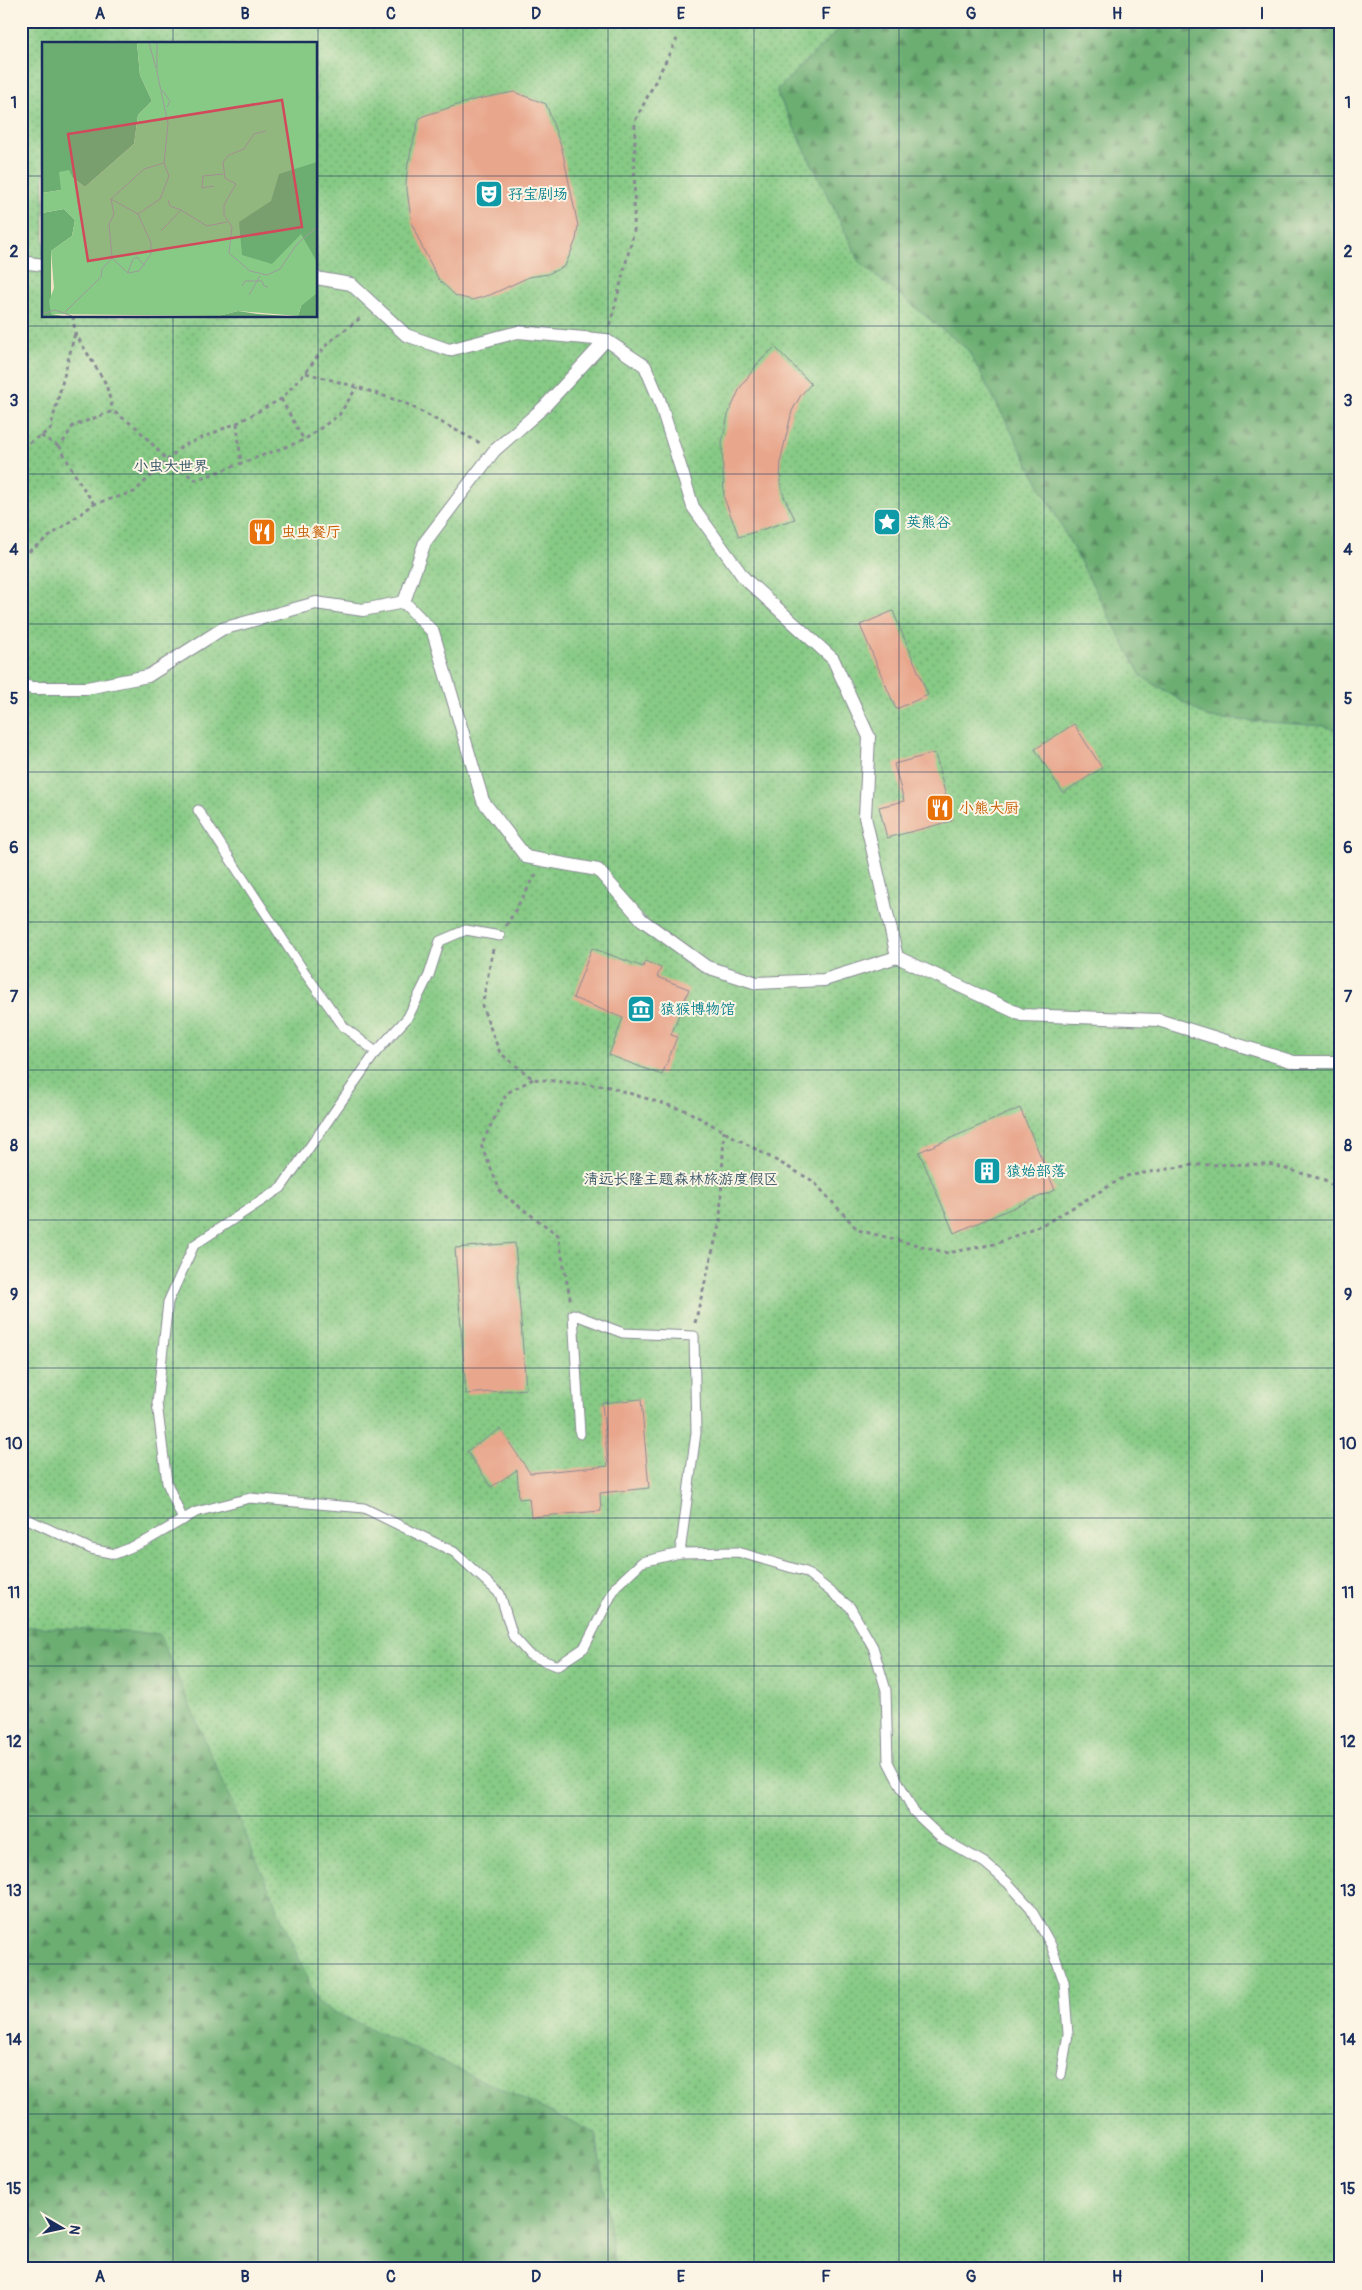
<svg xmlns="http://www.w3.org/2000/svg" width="1362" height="2290" font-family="Pangolin,'LXGW WenKai TC',sans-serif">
<defs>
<pattern id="forest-firs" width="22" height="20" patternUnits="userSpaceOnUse" patternTransform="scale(1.25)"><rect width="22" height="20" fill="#6cae72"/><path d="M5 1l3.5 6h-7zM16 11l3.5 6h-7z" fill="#588e61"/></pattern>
<pattern id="park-dots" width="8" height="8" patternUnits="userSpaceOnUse" patternTransform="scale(1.25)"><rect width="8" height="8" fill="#86ca85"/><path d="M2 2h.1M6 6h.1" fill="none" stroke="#6da470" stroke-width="1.8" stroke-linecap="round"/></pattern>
</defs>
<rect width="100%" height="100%" fill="#fcf5e5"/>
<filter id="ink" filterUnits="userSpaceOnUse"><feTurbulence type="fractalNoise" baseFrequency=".02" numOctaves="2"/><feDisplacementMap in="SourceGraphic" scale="10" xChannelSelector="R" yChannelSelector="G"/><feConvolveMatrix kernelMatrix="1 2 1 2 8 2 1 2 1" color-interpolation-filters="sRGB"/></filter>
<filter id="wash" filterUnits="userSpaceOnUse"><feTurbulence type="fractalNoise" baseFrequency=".0096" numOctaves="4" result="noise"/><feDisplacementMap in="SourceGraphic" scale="20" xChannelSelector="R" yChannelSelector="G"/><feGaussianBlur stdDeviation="1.12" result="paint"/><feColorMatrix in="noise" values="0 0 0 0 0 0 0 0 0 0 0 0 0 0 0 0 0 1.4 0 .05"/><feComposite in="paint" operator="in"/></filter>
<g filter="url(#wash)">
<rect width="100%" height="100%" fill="#f3e3c6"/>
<g fill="url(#forest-firs)" stroke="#446e68">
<path d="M847,21H1341V732L1324,726L1209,718L1141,676L968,350L861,264L776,91Z"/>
<path d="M21,713L866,2269H21Z"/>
</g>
<path fill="url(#park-dots)" stroke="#507c72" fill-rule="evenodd" d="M21,21H847L776,91L861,264L968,350L1141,676L1209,718L1324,726L1341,732V2269H615L596,2133L319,2005L159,1634L21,1626ZM44,44H316V316H44Z"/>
<g id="blocks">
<g fill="#e8a78d">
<path d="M514,92L546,104L562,149L578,226L576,240L565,266L548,274L529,277L490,295L472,300L456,296L439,280L421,245L412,224L409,205L406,183L408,163L419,119L423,116L473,100Z"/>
<path d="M775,347L811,384L801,395L792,411L781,458L780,483L785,499L795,519L739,537L724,498L722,442L728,415L740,388L758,363Z"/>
<path d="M893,611L928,695L896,709L860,625Z"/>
<path d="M1074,724L1102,768L1063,793L1035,749Z"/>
<path d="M935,753L952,821L887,838L879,807L904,801L894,764Z"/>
<path d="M592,948L643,967L645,961L661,968L657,977L689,989L671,1035L677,1037L662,1075L609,1055L623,1018L573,998Z"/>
<path d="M1020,1108L1055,1190L954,1233L919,1152Z"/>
<path d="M515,1243L526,1389L466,1394L455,1248Z"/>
<path d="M641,1399L649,1488L600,1493L601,1511L531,1517L529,1498L519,1499L517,1470L491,1487L467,1451L500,1429L530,1473L608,1466L602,1403Z"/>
</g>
</g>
</g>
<g filter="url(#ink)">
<use href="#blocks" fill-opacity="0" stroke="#878992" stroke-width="1"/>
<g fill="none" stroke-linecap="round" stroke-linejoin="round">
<g stroke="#878992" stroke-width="11">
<g id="service">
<path d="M376,1052L408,1017L429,975L440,941L466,930L500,936"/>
<path d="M580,1434L573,1314L623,1333L694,1336L696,1433L680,1553"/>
<path d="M21,1516L91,1549L115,1554L146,1541L196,1512L250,1498L364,1508L454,1552L500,1594L513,1636L530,1655L557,1666L584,1648L616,1586L642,1562L680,1553L738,1552L806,1572L850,1607L873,1647L886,1690L888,1762L914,1812L943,1839L985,1863L1008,1883L1029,1906L1051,1945L1064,1982L1068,2034L1061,2075"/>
<path d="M183,1520L167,1483L157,1403L168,1302L194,1245L281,1188L376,1052L344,1027L305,973L198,810"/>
</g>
</g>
<g stroke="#878992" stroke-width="14">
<g id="pedestrian">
<path d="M21,262L44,265"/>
<path d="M316,278L351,284L406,335L449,350L518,332L606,340L645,366L659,399L693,507L744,578L833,659L869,737L865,817L897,957L1022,1015L1158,1020L1294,1062H1341"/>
<path d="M404,602L425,542L494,451L544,407L606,340"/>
<path d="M21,685L32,688H87L148,676L222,629L316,603L363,610L404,602L433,632L483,801L526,857L598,870L642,920L707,967L757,983L824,980L897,957"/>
</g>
</g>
<g stroke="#878992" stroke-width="3" stroke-dasharray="4 4" stroke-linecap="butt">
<path d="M73,316L75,333L106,384L113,411"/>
<path d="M610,325L634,231L635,121L677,39"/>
<path d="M306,373L357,387L405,403L480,443"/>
<path d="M281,399L304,440"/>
<path d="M237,423L241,463"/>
<path d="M41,436L60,447"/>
<path d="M21,443L27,444L50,430L75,333"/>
<path d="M94,504L78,480L60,447L73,426L113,411L137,428L167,460L196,480L304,440L339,415L357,387"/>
<path d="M21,550L28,552L94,504L134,492L182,446L237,423L281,399L305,373L328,343L363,316"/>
<path d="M506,926L537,873"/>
<path d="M493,949L482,1006L500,1053L533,1079L606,1086L687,1111L813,1181L858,1230L948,1253L995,1244L1048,1222L1126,1176L1192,1165L1269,1164L1325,1180L1341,1192"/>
<path d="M533,1079L507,1093L481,1145L501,1193L558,1235L571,1303"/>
<path d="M695,1323L720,1221L724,1131"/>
</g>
<use href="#service" stroke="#fff" stroke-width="9"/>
<use href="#pedestrian" stroke="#fff" stroke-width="12"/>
</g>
</g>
<path fill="none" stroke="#1b2f5e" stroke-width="1" stroke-opacity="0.55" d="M173,21V44M318,21V2269M463,21V2269M608,21V2269M754,21V2269M899,21V2269M1044,21V2269M1189,21V2269M21,176H44M316,176H1341M173,316V2269M21,326H1341M21,474H1341M21,624H1341M21,772H1341M21,922H1341M21,1070H1341M21,1220H1341M21,1368H1341M21,1518H1341M21,1666H1341M21,1816H1341M21,1964H1341M21,2114H1341"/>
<defs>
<g id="theatre-square" transform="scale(1.4375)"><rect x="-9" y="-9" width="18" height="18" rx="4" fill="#0f9aa8" stroke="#fcf5e5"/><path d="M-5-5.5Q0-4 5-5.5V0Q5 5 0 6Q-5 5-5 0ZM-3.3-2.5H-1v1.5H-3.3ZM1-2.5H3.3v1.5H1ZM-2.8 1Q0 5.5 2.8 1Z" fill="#fff"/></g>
<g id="sight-square" transform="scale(1.4375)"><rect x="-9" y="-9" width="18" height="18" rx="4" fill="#0f9aa8" stroke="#fcf5e5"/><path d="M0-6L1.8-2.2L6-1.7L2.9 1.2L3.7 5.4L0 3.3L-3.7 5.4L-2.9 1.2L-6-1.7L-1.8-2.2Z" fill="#fff"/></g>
<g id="restaurant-square" transform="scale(1.4375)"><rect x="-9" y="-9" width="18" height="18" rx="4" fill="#e8710a" stroke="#fcf5e5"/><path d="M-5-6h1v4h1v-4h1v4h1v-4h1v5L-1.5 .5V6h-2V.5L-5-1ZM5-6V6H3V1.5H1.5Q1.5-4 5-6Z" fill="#fff"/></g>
<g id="museum-square" transform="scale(1.4375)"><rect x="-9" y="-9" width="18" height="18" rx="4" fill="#0f9aa8" stroke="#fcf5e5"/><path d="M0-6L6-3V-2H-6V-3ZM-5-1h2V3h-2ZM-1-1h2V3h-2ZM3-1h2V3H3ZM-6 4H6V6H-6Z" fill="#fff"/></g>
<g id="building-square" transform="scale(1.4375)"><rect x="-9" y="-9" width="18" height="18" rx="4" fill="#0f9aa8" stroke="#fcf5e5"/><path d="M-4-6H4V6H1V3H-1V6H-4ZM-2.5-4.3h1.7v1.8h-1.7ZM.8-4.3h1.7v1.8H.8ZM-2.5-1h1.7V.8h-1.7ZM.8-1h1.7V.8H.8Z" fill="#fff"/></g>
</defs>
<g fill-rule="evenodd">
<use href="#theatre-square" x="489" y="194"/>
<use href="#sight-square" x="887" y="522"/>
<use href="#restaurant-square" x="262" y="532"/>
<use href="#restaurant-square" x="940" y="808"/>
<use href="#museum-square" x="641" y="1009"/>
<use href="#building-square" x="987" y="1171"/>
</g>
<g text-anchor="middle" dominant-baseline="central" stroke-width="4" stroke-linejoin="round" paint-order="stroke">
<g font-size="15" fill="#0d838f" stroke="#fcf5e5" text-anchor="start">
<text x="508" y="194">孖宝剧场</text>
<text x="906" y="522">英熊谷</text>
<text x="660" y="1009">猿猴博物馆</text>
<text x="1006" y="1171">猿始部落</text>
</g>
<g font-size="15" fill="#365668" stroke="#fcf5e5">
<text x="171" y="466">小虫大世界</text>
<text x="681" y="1179">清远长隆主题森林旅游度假区</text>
</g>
<g font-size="15" fill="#c56008" stroke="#fcf5e5" text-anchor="start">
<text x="281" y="532">虫虫餐厅</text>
<text x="959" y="808">小熊大厨</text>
</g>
</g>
<g transform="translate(42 42)">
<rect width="275" height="275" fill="#f3e3c6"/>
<path d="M0,1H95L98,33L110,59L96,73L92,102L43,145L31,136L19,148L0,151ZM275,1V274H256L259,264L222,228L100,175ZM22,167L33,178L30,194L9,209V272L20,274H0V171ZM196,269L216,272L245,274H176Z" fill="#6cae72"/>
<path d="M95,1H275V120L237,132L229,159L197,180L200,213L230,222L259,192L275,220V251L259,264L256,274L196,269L176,274L9,272L7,259L12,246L9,209L30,194L33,178L22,167L0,171V151L19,148L17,130L27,128L31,136L43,145L92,102L96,73L110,59L98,33Z" fill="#86ca85"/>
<path fill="none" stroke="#9d9b9c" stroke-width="1" d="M107,1L114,26M115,1V30L126,82L122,121L102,127L69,157L72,172L67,182L70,216L86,231L97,229L109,212V201L96,172L118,157L127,134L122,121M120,48L128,59L125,65M224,89L212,92L202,107L187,113L181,120L183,136L194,142L182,163V173L190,185L187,211L208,229L225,233L238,227L255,202L275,185M172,144L160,146L161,134L181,132M69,157L96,172M126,158L128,164L139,168M119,189L139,168L165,184L185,180M86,230L91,217L95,215L103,224M200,244L203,239H220L222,244L226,245M207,253L218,234M23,270L59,235L60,227L70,216M0,272L13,268L30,274"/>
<path fill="#d1495b" fill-opacity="0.15" stroke="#d1495b" stroke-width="2.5" d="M240,58L260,185L46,219L26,92Z"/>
<rect width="275" height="275" fill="none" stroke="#1b2f5e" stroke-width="2.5"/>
</g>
<rect width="1362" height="2290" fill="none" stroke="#fcf5e5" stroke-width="55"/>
<g transform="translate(62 2228) rotate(99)" stroke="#fcf5e5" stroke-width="4" paint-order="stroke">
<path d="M0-4L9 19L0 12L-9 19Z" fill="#1b2f5e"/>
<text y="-8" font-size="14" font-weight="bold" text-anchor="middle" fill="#1b2f5e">N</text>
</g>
<rect x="28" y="28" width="1306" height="2234" fill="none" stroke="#1b2f5e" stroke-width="2"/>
<g font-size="16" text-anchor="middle" font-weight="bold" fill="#1b2f5e">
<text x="100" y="19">A</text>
<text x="245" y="19">B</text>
<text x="391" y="19">C</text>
<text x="536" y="19">D</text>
<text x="681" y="19">E</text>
<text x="826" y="19">F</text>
<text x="971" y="19">G</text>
<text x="1117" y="19">H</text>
<text x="1262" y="19">I</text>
<text x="14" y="108">1</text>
<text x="1348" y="108">1</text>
<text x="14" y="257">2</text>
<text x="1348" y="257">2</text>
<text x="14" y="406">3</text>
<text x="1348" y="406">3</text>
<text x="14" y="555">4</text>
<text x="1348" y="555">4</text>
<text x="14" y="704">5</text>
<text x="1348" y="704">5</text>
<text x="14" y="853">6</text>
<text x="1348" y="853">6</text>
<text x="14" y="1002">7</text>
<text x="1348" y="1002">7</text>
<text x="14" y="1151">8</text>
<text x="1348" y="1151">8</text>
<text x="14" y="1300">9</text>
<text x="1348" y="1300">9</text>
<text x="14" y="1449">10</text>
<text x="1348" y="1449">10</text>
<text x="14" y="1598">11</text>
<text x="1348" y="1598">11</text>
<text x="14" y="1747">12</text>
<text x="1348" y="1747">12</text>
<text x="14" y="1896">13</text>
<text x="1348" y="1896">13</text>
<text x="14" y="2045">14</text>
<text x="1348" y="2045">14</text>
<text x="14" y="2194">15</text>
<text x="1348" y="2194">15</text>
<text x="100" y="2282">A</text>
<text x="245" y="2282">B</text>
<text x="391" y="2282">C</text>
<text x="536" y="2282">D</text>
<text x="681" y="2282">E</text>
<text x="826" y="2282">F</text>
<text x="971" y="2282">G</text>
<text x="1117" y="2282">H</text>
<text x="1262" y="2282">I</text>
</g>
</svg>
